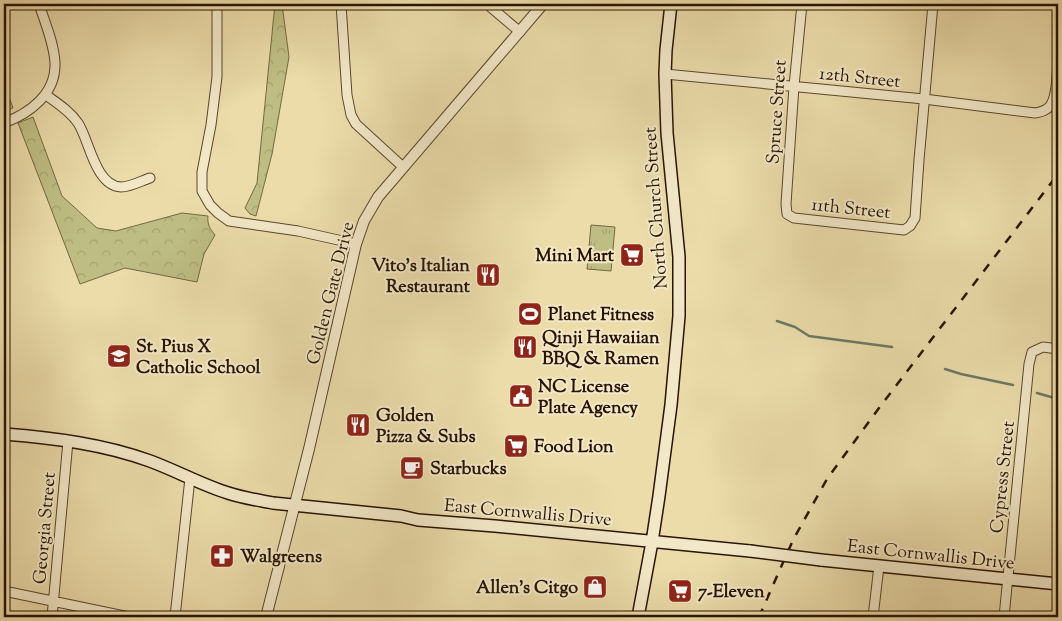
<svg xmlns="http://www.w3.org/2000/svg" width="1062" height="621" font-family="'Sorts Mill Goudy',serif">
<defs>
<pattern id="grass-tufts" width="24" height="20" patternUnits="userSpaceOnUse" patternTransform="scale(1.25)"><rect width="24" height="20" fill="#bebe84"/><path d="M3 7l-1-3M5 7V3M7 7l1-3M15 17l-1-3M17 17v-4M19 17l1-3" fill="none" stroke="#a3a270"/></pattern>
<pattern id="forest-crowns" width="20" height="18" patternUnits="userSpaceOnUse" patternTransform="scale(1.25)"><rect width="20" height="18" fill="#bebe84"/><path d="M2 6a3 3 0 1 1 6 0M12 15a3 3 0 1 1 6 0" fill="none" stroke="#a3a270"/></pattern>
</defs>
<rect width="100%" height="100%" fill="#ebdcaa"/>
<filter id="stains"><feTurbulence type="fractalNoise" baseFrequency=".004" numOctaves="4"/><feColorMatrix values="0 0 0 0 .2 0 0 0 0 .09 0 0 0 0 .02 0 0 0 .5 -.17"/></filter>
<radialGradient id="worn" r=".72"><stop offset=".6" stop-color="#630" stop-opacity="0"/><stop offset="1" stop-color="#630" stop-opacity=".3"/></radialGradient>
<!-- grass -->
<path fill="url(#grass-tufts)" stroke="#746942" d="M 591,225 L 615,227 L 611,271 L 587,269 Z"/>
<!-- forest -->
<path fill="url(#forest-crowns)" stroke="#746942" d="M 275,4 L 282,4 L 289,57 L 272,154 L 256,216 L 250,214 L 245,208 L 257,183 Z
M 4,83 L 13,108 L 4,111 Z
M 33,117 L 62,196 L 97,228 L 116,231 L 182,213 L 208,216 C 207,224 210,229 215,235 L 204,254 L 197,282 L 125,268 L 80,284 L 18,123 Z"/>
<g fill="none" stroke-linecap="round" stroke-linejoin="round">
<!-- stream -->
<path stroke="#6c7966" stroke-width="2.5" d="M 777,321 L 795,327 L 809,336 L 892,347
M 945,369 L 961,374 L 1013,385
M 1037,393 L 1058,399"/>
<defs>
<path id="minor" d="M 217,4 L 217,77 L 211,125 L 202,172 L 202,191 L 210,205 L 218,213 L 229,221 L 298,231 L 356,244
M 341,4 L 347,95 L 351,115 L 356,124 L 403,167
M 487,4 L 520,32
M 802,4 L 794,86 L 786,204 L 787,214 L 794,218 L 904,230 L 910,226 L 915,218 L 919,160 L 933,4
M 665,74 L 924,99 L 1035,113 C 1041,112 1046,111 1050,106 C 1058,96 1057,71 1058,58
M 46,95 C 57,103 70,111 78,123 C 89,139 95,186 121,187 C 130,187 141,181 150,178
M 4,123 C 30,113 56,94 55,63 C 54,43 45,23 39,4
M 4,591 L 129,617
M 52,617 L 68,441
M 175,617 L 190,478
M 873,617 L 879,566
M 1004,617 L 1029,364 L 1032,352 L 1043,347 L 1058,349"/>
<path id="tertiary" d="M 266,617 L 309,449 L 356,244 L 364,221 L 378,197 L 543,4"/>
<path id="secondary" d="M 4,434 C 54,438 103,444 150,461 C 177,471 202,485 228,493 C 243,498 258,500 273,503 L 401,516 L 418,520 L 495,526 L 750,551
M 821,560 L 1058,584
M 638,617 L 652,542 L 659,496 L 671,405 L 679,316 L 679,257 L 667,133 L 665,74 L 666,50 L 671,4"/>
</defs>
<!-- minor casing -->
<use href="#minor" stroke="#5a462b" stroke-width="11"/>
<!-- tertiary casing -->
<use href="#tertiary" stroke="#5a462b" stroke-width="12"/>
<!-- secondary casing -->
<use href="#secondary" stroke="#291401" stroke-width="14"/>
<!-- minor -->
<use href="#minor" stroke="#f2e8c8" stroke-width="9"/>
<!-- tertiary -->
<use href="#tertiary" stroke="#f2e8c8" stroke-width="10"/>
<!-- secondary -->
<use href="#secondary" stroke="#f2e8c8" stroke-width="11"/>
<!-- rail -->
<path stroke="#291401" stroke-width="2.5" stroke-dasharray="9 9" stroke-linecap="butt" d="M 759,617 L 793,540 L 827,479 L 879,408 L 1058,174"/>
<defs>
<path id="secondary-bridge" d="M 750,551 L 821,560"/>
</defs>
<!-- secondary-bridge casing -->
<use href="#secondary-bridge" stroke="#291401" stroke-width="14" stroke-linecap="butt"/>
<!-- secondary-bridge -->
<use href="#secondary-bridge" stroke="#f2e8c8" stroke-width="11"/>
</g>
<!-- icons -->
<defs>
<symbol id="supermarket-square" viewBox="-11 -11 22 22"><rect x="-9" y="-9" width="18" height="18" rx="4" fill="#8f2418" stroke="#f2e8c8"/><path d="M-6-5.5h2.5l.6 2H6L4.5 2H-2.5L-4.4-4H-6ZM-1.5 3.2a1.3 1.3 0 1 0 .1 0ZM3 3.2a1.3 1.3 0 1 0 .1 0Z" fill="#fff"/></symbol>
<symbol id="restaurant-square" viewBox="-11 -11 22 22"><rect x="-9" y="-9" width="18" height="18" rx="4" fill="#8f2418" stroke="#f2e8c8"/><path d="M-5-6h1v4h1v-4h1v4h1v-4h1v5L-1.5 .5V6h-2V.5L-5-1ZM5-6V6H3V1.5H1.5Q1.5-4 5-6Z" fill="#fff"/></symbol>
<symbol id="stadium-square" viewBox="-11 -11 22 22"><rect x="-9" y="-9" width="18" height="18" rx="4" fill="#8f2418" stroke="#f2e8c8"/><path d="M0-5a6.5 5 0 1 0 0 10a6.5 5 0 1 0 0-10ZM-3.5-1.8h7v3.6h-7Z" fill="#fff"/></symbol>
<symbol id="school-square" viewBox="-11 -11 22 22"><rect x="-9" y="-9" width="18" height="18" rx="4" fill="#8f2418" stroke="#f2e8c8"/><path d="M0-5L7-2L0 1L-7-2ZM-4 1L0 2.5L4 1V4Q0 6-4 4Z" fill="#fff"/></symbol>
<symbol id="civic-square" viewBox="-11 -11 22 22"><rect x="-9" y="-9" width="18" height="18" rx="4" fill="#8f2418" stroke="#f2e8c8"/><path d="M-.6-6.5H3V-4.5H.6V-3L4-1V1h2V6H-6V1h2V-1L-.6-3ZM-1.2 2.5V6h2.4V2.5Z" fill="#fff"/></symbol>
<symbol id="cafe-square" viewBox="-11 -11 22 22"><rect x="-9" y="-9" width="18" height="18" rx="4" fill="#8f2418" stroke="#f2e8c8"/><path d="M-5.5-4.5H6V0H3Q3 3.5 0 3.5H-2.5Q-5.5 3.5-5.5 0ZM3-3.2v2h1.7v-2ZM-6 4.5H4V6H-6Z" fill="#fff"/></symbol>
<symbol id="pharmacy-square" viewBox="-11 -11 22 22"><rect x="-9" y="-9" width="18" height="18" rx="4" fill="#8f2418" stroke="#f2e8c8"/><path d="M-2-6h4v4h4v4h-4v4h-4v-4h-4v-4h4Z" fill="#fff"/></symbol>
<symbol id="shop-square" viewBox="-11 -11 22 22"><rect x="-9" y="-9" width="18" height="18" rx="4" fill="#8f2418" stroke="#f2e8c8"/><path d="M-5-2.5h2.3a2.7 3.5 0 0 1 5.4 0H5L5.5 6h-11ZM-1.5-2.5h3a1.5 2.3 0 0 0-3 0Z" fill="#fff"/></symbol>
</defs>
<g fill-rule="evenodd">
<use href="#supermarket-square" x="618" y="241" width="28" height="28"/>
<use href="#restaurant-square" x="474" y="261" width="28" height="28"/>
<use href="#stadium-square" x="516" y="300" width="28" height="28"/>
<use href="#restaurant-square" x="511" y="333" width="28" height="28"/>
<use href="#school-square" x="105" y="342" width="28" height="28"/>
<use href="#civic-square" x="507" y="382" width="28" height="28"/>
<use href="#restaurant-square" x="344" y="411" width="28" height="28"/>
<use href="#supermarket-square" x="502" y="432" width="28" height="28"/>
<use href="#cafe-square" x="398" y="454" width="28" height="28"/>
<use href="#pharmacy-square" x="208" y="542" width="28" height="28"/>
<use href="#shop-square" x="581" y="573" width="28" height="28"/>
<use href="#supermarket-square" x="666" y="577" width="28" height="28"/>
</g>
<g text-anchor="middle" stroke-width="4" stroke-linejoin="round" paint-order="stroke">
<!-- street labels -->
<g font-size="18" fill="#291401" stroke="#f2e8c8">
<text transform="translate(860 77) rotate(6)" y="6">12th Street</text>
<text transform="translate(776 112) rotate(-86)" y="6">Spruce Street</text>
<text transform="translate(655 208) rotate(-94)" y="6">North Church Street</text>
<text transform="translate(851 208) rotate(6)" y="6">11th Street</text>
<text transform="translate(330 293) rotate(-76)" y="6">Golden Gate Drive</text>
<text transform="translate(1002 477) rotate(-84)" y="6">Cypress Street</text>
<text transform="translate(528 512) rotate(5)" y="6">East Cornwallis Drive</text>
<text transform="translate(44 528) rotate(-85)" y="6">Georgia Street</text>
<text transform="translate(931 554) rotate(6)" y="6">East Cornwallis Drive</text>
</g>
<!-- poi labels -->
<g font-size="18" font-weight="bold" fill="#291401" stroke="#f2e8c8" text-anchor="start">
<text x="614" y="261" text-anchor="end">Mini Mart</text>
<text x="470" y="271" text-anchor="end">Vito's Italian<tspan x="470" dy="21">Restaurant</tspan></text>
<text x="548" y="320">Planet Fitness</text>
<text x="542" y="343">Qinji Hawaiian<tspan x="542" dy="21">BBQ &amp; Ramen</tspan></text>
<text x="136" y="352">St. Pius X<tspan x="136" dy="21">Catholic School</tspan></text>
<text x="538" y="392">NC License<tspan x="538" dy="21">Plate Agency</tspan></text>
<text x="376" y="421">Golden<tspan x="376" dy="21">Pizza &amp; Subs</tspan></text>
<text x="534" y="452">Food Lion</text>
<text x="430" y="474">Starbucks</text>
<text x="240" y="562">Walgreens</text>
<text x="578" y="593" text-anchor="end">Allen's Citgo</text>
<text x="698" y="597">7-Eleven</text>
</g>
</g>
<!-- margin -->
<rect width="1062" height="621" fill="none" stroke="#ebdcaa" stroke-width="20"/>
<rect x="5" y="5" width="1052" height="611" fill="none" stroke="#291401" stroke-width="2.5"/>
<rect x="10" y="10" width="1042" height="601" fill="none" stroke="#291401"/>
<rect width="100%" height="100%" filter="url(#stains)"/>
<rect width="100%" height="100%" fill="url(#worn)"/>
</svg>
